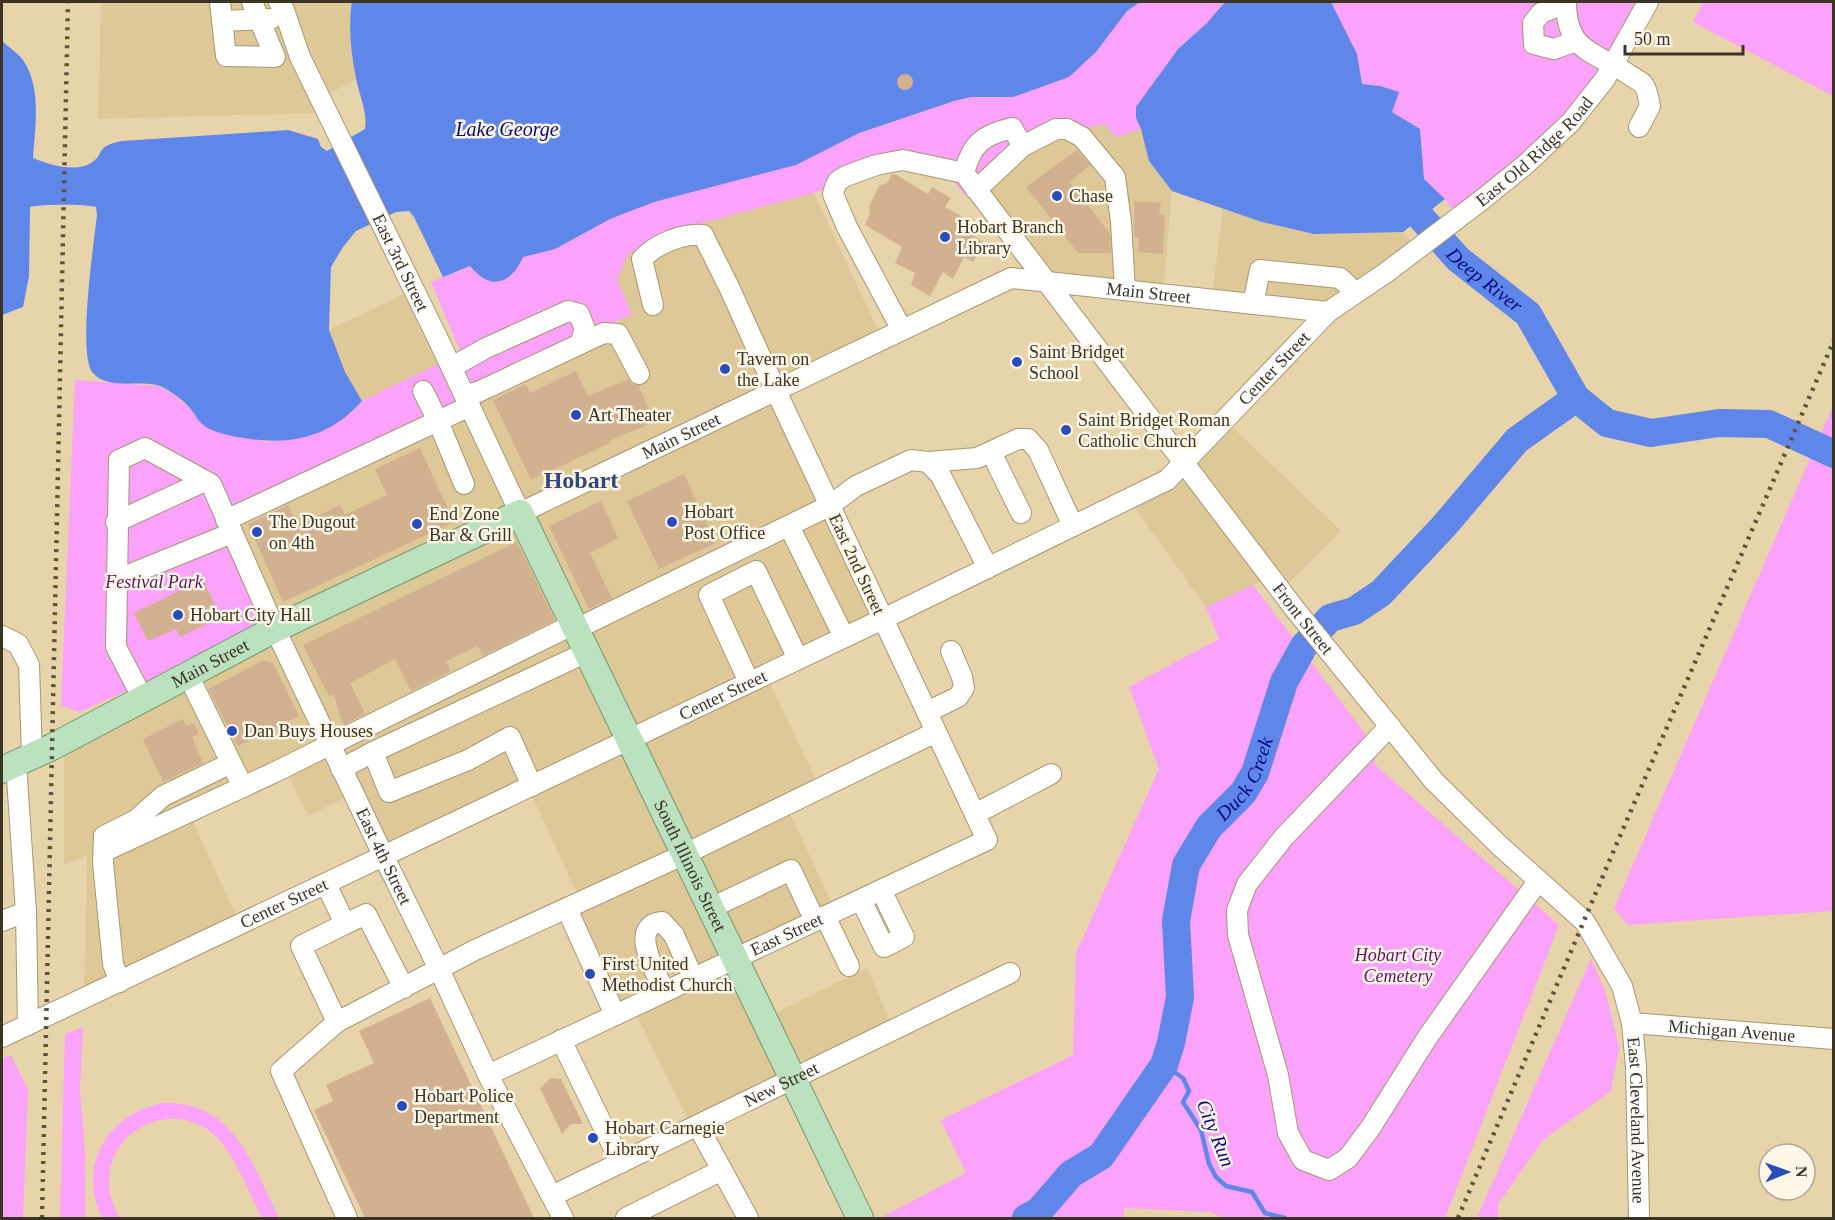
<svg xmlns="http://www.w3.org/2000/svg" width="1835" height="1220" font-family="'Times New Roman',serif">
<rect width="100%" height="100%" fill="#e7d4ab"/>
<!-- built -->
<path fill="#dec898" d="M 101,2 L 275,2 L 325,113 L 98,119 Z
M 286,2 L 352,2 L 350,37 L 356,79 L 323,97 Z
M 1104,124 L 1116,137 L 1141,129 L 1149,161 L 1172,191 L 1163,293 L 1049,280 L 979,191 L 1001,170 L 1068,132 Z
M 814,193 L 882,339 L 521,510 L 471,403 L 632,314 L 617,279 L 628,254 L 672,234 L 702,223 Z
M 1223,207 L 1262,222 L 1362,231 L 1403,232 L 1416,247 L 1327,310 L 1212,297 Z
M 413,290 L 446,361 L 362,401 L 345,372 L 329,330 Z
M 774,394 L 880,619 L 385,855 L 352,794 L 308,816 L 283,764 L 187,808 L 239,923 L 84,997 L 87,855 L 64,865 L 64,743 Z
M 466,406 L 516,512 L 270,628 L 222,519 Z
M 1227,422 L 1341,531 L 1282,589 L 1187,463 Z
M 1184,466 L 1269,578 L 1206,607 L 1130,501 Z
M 767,676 L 819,787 L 785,803 L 835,910 L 736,957 L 633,740 Z
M 628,742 L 683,853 L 580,900 L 529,789 Z
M 684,856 L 732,958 L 616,1013 L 569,909 Z
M 734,961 L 792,1080 L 692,1127 L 633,1008 Z
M 867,968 L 893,1029 L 795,1078 L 766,1018 Z"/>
<!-- green -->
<path fill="#faa2fc" d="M 1114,2 L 1225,2 L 1207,23 L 1178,49 L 1137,106 L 1136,118 L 1141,129 L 1116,137 L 1104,124 L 1066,133 L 1001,170 L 979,191 L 964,195 L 947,172 L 926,162 L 866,173 L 814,193 L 702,223 L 672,234 L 628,254 L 617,279 L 632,314 L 609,325 L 613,334 L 222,519 L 270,628 L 79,712 L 61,705 L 75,380 L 159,386 L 175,395 L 191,410 L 200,422 L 266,442 L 286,439 L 349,415 L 362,401 L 461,353 L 431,282 Z
M 1331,2 L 1642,2 L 1619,45 L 1564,122 L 1455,213 L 1445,199 L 1424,179 L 1420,129 L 1392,112 L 1380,86 L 1362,84 L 1357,54 Z
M 1703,2 L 1833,2 L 1833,96 L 1693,22 Z
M 1833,406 L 1833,911 L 1628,925 L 1614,908 Z
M 1253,585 L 1377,750 L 1374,764 L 1559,925 L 1445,1218 L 1223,1218 L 1211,1212 L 1125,1208 L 1123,1218 L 886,1218 L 884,1216 L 966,1173 L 941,1120 L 1073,1055 L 1076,953 L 1159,769 L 1129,687 L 1219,639 L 1206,607 Z
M 1591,959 L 1606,993 L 1619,1048 L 1611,1091 L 1543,1140 L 1498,1204 L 1498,1218 L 1477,1218 Z
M 83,1027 L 80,1089 L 85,1154 L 85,1218 L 60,1218 L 65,1034 Z
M 11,1055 L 28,1090 L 23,1218 L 2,1218 L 2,1059 Z
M 162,1103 C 235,1100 252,1165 279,1218 L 262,1218 C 248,1191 232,1146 207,1129 C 167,1102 110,1131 109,1179 C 108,1193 113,1206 120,1218 L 102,1218 C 77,1166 107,1115 162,1103 Z"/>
<!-- water -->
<path fill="#5f86e9" d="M 352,2 L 1140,2 L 1127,11 L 1096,52 L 1069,77 L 1013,97 L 971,97 L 954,101 L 859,133 L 796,165 L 654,202 L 610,219 L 555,249 L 523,257 C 510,285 491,291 470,266 L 443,277 L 414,217 L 409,211 L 396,212 L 356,231 L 343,247 L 331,267 L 329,330 L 345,372 L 362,401 C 327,440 287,446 237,437 C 224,434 210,432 200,422 C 197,419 195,414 192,411 C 185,401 171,391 160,386 C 140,379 109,391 93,373 C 77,356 94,242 97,215 L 96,207 C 87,204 40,204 30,207 L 29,276 L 23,307 L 2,315 L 2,41 C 8,47 18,53 23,60 C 42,88 35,127 33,158 C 51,165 80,175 96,159 C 99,157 99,154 101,151 C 106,144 113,143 122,141 L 274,131 L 288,130 L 318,139 L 321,147 L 327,151 L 365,129 C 368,112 359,95 356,78 C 351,53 348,27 352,2 Z
M 1225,2 L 1331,2 L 1357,54 L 1362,84 L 1380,86 L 1399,92 L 1392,112 L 1420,129 L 1424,179 L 1445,199 L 1403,232 L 1314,234 L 1262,222 L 1172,191 L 1149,161 L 1141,129 L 1136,118 L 1136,107 L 1178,49 L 1207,23 Z"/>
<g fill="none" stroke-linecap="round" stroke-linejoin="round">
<!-- stream -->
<path stroke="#5f86e9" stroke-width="4.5" d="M 1164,1065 L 1183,1078 L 1189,1091 L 1183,1102 L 1201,1130 L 1209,1164 L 1216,1177 L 1226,1186 L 1252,1192 L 1265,1213 L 1285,1218"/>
<!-- river -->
<g stroke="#5f86e9" stroke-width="28">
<path id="s1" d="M 1394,187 L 1458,259 L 1528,314 L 1576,398 L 1607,423 L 1651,433 L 1719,423 L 1769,424 L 1834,454"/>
<path id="s2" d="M 1026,1218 L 1039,1211 L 1071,1174 L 1101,1156 L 1164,1065 L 1171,1043 L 1180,997 L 1176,921 L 1186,865 L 1209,827 L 1243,793 L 1255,773 L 1284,682 L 1304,646 L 1330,618 L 1354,611 L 1381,593 L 1444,526 L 1517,440 L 1576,398"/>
</g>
</g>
<!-- building -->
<path fill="#d2b191" d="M897 82a8 8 0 1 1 16 0a8 8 0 1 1-16 0Z
M 1077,150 L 1090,165 L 1070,182 L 1110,234 L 1111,253 L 1078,253 L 1026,187 Z
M 892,174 L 895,174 L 928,194 L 932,187 L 951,198 L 945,207 L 968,220 L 962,229 L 984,242 L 973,262 L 964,257 L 953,279 L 943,272 L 930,296 L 911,285 L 915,273 L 895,263 L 902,247 L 865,225 L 870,214 L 869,207 L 879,186 L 887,183 Z
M 1134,201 L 1161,203 L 1159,215 L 1165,215 L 1163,254 L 1138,252 L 1139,238 L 1134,237 Z
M 576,371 L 588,396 L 628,379 L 632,384 L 639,386 L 654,422 L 609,441 L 610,443 L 531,480 L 493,400 L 526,384 L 530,393 Z
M 420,448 L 454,522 L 283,602 L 248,524 L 288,505 L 298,525 L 340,505 L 345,515 L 387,495 L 375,469 Z
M 684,474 L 716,543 L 659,569 L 627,501 Z
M 601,501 L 618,538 L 590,553 L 612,598 L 589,609 L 549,526 Z
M 517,542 L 555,620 L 483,656 L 478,646 L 446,661 L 451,671 L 411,691 L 395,659 L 350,683 L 365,714 L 344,725 L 338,711 L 334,694 L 329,696 L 303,645 Z
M 203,579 L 221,617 L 180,637 L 176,629 L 148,641 L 134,613 Z
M 264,660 L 273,663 L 299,716 L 238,746 L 208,689 Z
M 183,719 L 186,726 L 194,723 L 199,734 L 192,737 L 203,763 L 163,782 L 143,739 Z
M 430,998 L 534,1218 L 365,1218 L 314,1110 L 333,1101 L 326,1085 L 374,1063 L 359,1031 Z
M 551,1078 L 561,1079 L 583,1124 L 571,1124 L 562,1134 L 540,1088 Z"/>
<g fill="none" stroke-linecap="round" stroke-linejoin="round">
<defs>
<g id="minor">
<path d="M 220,2 L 226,56 L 275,57 L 252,2"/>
<path id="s3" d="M 279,2 L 284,10 L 300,57 L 438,339 L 520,513 L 1011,278 L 1328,312"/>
<path d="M 1566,2 C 1566,52 1594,51 1628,74 C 1632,77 1639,80 1643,84 C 1647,89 1649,100 1650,106 L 1639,127"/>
<path d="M 1566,3 L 1541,13 L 1533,23 L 1534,44 L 1554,49 L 1576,41"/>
<path d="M 222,21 L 271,19"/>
<path d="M 1023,146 L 1056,129 L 1067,129 L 1082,137 L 1115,177 L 1121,222 L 1125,290"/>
<path id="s4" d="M 976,190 L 1023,146 L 1012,128 C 983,135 972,143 964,173 L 1294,608 L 1434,781 L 1500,846 L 1585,922 L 1622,986 L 1632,1023 L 1636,1067 L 1639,1218"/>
<path d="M 1253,304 L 1260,270 L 1340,278 L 1356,293"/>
<path d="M 902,330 L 847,227 L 833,194 L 835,187 L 838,181 L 846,176 L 876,165 L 903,160 L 964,173"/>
<path d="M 580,344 L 604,333 L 618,334 L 639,374"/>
<path d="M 452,367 L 486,348 L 568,311 L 579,314 L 585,329 L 580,344 L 478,392 L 465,395"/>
<path d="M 423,391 L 438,421 L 464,484"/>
<path d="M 991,452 L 1021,513"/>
<path d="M 928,462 L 977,458 L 1018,439 L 1028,439 L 1038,450 L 1073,526"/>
<path d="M 226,520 L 470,406"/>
<path d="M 116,522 L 205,481"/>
<path d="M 789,526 L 844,637"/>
<path d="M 116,580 L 232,533"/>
<path d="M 576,629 L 829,506 L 856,486 L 911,460 L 928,462 L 941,476 L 988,568"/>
<path d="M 2,636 L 18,644 L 29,665 L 32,756"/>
<path d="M 188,675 L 243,787"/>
<path d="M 749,682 L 709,595 L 756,571 L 798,659"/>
<path id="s5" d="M 143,699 L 116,647 L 119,460 L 145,448 L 211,484 L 275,629 L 384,857 L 439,969 L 488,1075 L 563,1218"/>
<path d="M 927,712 L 958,697 L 964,688 L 962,677 L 951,651"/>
<path d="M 1390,726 L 1284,837 L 1247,884 L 1237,910 L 1238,935 L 1278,1075 L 1288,1133 L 1303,1160 L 1329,1170 L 1348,1158 L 1371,1127 L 1427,1038 L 1538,881"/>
<path d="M 16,763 L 26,912 L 28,1025"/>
<path d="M 341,769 L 373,752"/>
<path d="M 532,786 L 510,737 L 468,760 L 389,792 L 373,752 L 587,652"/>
<path d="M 975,814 L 1051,774"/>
<path d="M 105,851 L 273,773 L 574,624"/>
<path d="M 326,884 L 345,924 L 301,946 L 337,1022"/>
<path d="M 861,900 L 884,947 L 904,937 L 881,890"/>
<path d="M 711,908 L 791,870 L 815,921"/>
<path d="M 567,909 L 615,1015"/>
<path d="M 825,916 L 849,966"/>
<path d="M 2,921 L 26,912"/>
<path d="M 345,924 L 366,914 L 404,988"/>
<path d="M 120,982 L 113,964 L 103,863 L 104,836 L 136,820 L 163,796 L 223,767"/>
<path d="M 664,991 C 657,974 627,925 662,922 L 674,935 L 693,978"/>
<path id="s6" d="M 1632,1023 L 1834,1039"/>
<path id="s7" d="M 2,1037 L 883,619 L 1167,480 L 1328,312 L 1387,272 L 1483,199 L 1525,165 L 1571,122 L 1605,79 L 1648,2"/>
<path d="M 561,1040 L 621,1163"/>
<path id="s8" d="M 488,1075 L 987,840 L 776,391 L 729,287 L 703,235 C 682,233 656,244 642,259 L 653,305"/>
<path d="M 698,1126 L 748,1218"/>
<path id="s9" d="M 552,1196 L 1010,973"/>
<path d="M 347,1218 L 281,1071 L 337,1022 L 475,950 L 685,854 L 936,732"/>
<path d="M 626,1218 L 722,1170"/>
</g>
<g id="major">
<path id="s10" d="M 2,770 L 52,747 L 275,629 L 520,513 L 860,1218"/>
</g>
</defs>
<!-- minor casing -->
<use href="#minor" stroke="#a7966f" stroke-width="22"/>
<!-- major casing -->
<use href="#major" stroke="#72976d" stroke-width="28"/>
<!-- minor -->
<use href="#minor" stroke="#fff" stroke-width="20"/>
<!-- major -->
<use href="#major" stroke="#bce1bf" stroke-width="26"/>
<!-- rail -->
<path stroke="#5d543f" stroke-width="4.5" stroke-dasharray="3 6" stroke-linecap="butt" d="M 42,1218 L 68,2
M 1458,1218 L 1614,850 L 1834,340"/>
</g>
<!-- markers -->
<g fill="#294cbb" stroke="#fef6e6" stroke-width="2">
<circle cx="1057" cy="196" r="6"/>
<circle cx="945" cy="237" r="6"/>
<circle cx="1017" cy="362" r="6"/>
<circle cx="725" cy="369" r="6"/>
<circle cx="576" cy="415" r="6"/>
<circle cx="1066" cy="430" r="6"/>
<circle cx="672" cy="522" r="6"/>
<circle cx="417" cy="524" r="6"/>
<circle cx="257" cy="532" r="6"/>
<circle cx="178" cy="615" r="6"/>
<circle cx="232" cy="731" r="6"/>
<circle cx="590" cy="974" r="6"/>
<circle cx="402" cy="1106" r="6"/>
<circle cx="593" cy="1138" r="6"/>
</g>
<g text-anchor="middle" stroke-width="5" stroke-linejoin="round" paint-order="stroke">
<!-- street labels -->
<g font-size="18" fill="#3b3424" stroke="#fef6e6">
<text dy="6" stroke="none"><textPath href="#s7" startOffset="1786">East Old Ridge Road</textPath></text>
<text dy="6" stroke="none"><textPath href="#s3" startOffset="288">East 3rd Street</textPath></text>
<text dy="6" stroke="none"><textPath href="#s3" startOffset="1248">Main Street</textPath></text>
<text dy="6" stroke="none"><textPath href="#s7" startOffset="1446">Center Street</textPath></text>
<text dy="6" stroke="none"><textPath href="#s3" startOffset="744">Main Street</textPath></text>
<text transform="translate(857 564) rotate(65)" y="6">East 2nd Street</text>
<text dy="6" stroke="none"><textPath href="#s4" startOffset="716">Front Street</textPath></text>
<text dy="6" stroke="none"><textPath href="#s10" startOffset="234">Main Street</textPath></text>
<text dy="6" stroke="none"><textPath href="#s7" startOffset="798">Center Street</textPath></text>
<text dy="6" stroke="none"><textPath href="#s5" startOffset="760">East 4th Street</textPath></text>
<text dy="6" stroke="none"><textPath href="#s10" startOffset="970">South Illinois Street</textPath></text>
<text dy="6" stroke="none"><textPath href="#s7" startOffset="312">Center Street</textPath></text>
<text dy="6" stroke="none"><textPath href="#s8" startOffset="330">East Street</textPath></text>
<text dy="6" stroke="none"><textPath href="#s6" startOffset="100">Michigan Avenue</textPath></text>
<text dy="6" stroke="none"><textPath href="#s9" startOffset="255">New Street</textPath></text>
<text dy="6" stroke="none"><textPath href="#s4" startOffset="1341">East Cleveland Avenue</textPath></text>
</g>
<!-- poi labels -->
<g font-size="18" fill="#3b3424" stroke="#fef6e6" text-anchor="start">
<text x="1069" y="202">Chase</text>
<text x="957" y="233">Hobart Branch<tspan x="957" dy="21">Library</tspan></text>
<text x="1029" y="358">Saint Bridget<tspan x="1029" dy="21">School</tspan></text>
<text x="737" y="365">Tavern on<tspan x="737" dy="21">the Lake</tspan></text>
<text x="588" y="421">Art Theater</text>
<text x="1078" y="426">Saint Bridget Roman<tspan x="1078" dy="21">Catholic Church</tspan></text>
<text x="684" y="518">Hobart<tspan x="684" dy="21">Post Office</tspan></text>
<text x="429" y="520">End Zone<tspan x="429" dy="21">Bar &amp; Grill</tspan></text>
<text x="269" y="528">The Dugout<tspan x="269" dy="21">on 4th</tspan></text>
<text x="190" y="621">Hobart City Hall</text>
<text x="244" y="737">Dan Buys Houses</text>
<text x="602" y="970">First United<tspan x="602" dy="21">Methodist Church</tspan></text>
<text x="414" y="1102">Hobart Police<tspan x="414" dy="21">Department</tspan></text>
<text x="605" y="1134">Hobart Carnegie<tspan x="605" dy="21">Library</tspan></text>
</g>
<!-- park labels -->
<g font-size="18" font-style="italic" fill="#611265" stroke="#fef6e6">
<text x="154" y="588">Festival Park</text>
<text x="1398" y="961">Hobart City<tspan x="1398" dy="21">Cemetery</tspan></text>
</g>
<!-- water labels -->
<g font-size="20" font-style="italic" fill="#070983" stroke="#fef6e6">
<text x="507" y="136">Lake George</text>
<text dy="7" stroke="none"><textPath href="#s1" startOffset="130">Deep River</textPath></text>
<text dy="7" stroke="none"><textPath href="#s2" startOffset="518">Duck Creek</textPath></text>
<text transform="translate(1216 1133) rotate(68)" y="7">City Run</text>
</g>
<!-- district labels -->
<g font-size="24" font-weight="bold" fill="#304780" stroke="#fef6e6">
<text x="581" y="488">Hobart</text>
</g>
</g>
<!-- border -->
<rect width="1835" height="1220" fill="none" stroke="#3b3424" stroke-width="6"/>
<!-- north arrow -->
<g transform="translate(1787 1172) rotate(89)"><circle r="28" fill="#fef6e6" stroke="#b0a898" stroke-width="1.5"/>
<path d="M0-4.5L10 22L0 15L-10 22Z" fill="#294cbb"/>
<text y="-9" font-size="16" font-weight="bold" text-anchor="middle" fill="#3b3424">N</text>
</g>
<!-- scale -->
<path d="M1625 45v9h118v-9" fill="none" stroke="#3b3424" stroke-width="3"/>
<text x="1634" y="45" font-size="18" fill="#3b3424" stroke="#fef6e6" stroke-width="4.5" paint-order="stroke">50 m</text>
</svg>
